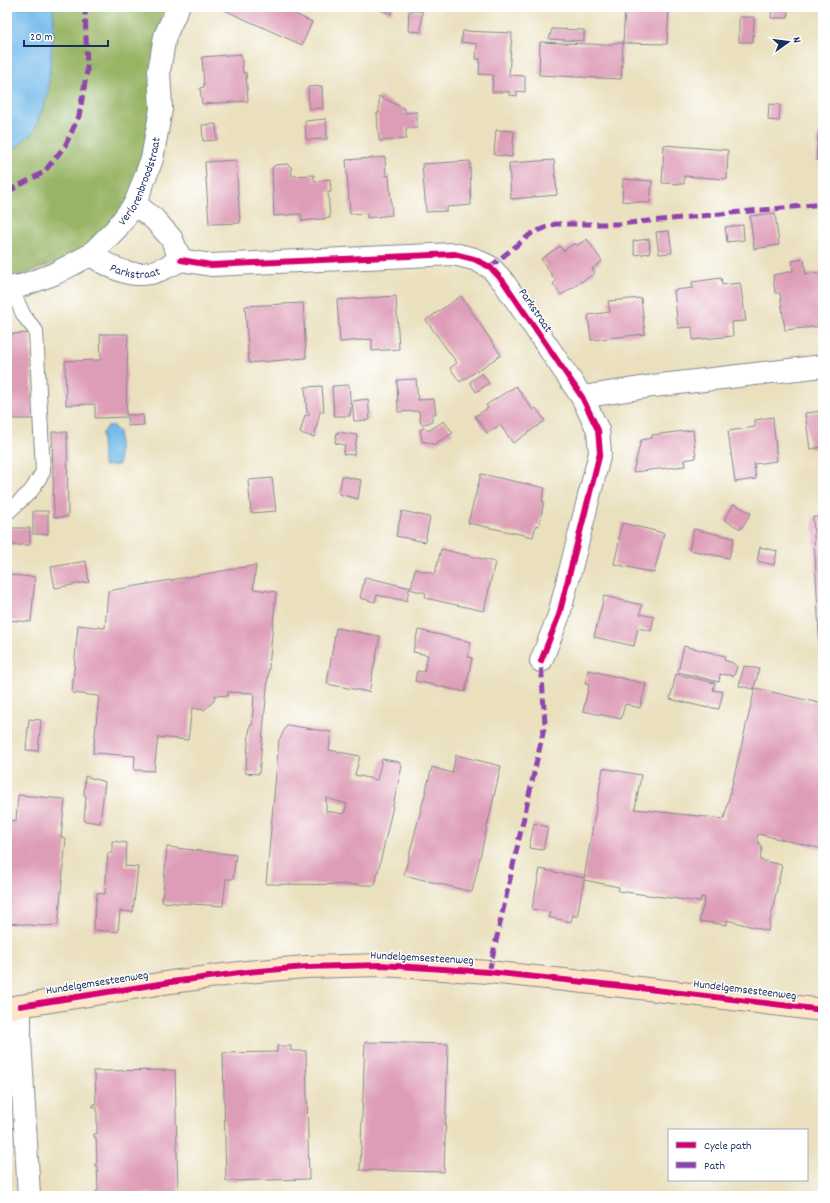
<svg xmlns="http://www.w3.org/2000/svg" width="830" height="1203" font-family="Dekko,sans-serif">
<rect width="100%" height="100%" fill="#fff"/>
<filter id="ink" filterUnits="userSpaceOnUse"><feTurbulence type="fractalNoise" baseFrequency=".025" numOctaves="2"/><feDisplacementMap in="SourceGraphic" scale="8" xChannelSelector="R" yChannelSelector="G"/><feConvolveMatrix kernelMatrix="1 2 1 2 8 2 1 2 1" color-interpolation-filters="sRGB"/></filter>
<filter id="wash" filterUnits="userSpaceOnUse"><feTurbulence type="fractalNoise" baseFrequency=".012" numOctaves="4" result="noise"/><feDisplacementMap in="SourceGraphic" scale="16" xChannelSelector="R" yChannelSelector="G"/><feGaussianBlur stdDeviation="0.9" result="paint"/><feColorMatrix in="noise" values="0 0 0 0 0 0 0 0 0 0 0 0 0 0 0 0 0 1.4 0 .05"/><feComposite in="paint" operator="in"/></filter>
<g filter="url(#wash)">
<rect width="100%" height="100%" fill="#eae0be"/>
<!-- forest -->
<path fill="#98b566" stroke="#5a7262" d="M 53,7 L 171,7 L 154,110 L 130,200 L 85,251 L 7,281 L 7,155 L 34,131 L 48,94 L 54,20 Z"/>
<!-- water -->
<path fill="#73baea" stroke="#4774a4" d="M 7,7 L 53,7 L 54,20 L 48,94 L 34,131 L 7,155 Z
M 108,426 L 113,426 L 119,432 L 119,465 L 103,466 L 102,433 Z"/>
<g id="blocks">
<!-- building -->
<path fill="#de9db7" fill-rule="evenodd" d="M 223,7 L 288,7 L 286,10 L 312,22 L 302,45 L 222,9 Z
M 376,7 L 394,7 L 391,14 Z
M 625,7 L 669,7 L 667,44 L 623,43 Z
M 772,7 L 788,7 L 788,18 L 771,18 Z
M 409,11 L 422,11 L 421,32 L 408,31 Z
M 739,17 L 754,17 L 753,42 L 739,42 Z
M 552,29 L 584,30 L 584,41 L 549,39 Z
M 463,31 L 512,33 L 509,75 L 525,76 L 525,92 L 517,91 L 517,96 L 509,95 L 509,91 L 508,91 L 508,92 L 492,92 L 493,75 L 479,74 L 480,59 L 476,59 L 477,44 L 461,42 Z
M 540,42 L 611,45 L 611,43 L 623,43 L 621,79 L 539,75 Z
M 241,54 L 243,73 L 246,73 L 248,101 L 202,104 L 200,88 L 204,87 L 202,57 Z
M 322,86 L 323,108 L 309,109 L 308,87 Z
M 379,96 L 405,109 L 405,113 L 417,112 L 417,128 L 406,128 L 406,139 L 379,141 L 377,113 L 379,113 Z
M 769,104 L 780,105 L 779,121 L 768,120 Z
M 326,119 L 327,139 L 306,140 L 305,121 Z
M 216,124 L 217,140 L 203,141 L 202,125 Z
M 496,130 L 514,131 L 512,157 L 494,155 Z
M 818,134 L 823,134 L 823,160 L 816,160 Z
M 664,145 L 728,150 L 727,179 L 684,176 L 684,184 L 662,183 Z
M 385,157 L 386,176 L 389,175 L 392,215 L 367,218 L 367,213 L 350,214 L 346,160 Z
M 236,160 L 240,223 L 209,224 L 205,162 Z
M 554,160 L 557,195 L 511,199 L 509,163 Z
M 470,161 L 471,205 L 447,207 L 447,211 L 426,212 L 422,164 Z
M 287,164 L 291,167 L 292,176 L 314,175 L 314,181 L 330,179 L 331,192 L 328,192 L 330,218 L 302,221 L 301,214 L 274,216 L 272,168 L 275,165 Z
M 623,179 L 652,181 L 650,203 L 622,201 Z
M 775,213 L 779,245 L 754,249 L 750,216 Z
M 743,225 L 744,240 L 727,242 L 725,227 Z
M 669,231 L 672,253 L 659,254 L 656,232 Z
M 587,239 L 602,261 L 592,269 L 595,273 L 561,295 L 553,284 L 556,281 L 541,259 L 560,246 L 563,251 L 575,243 L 576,246 Z
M 649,239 L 650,253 L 635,255 L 633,241 Z
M 804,259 L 806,274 L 823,272 L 823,326 L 785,330 L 780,293 L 775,293 L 773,275 L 793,271 L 792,261 Z
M 721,278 L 722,285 L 740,283 L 746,321 L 732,322 L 733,336 L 693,340 L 692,327 L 678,328 L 674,290 L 693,288 L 692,282 Z
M 396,296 L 399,349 L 372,351 L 372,339 L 340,342 L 337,300 Z
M 461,296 L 501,355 L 460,382 L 450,368 L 457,363 L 426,320 Z
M 641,298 L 645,334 L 591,340 L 588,315 L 610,312 L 608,301 Z
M 303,303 L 306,358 L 249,363 L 245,306 Z
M 30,333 L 33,419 L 7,419 L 7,334 Z
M 100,334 L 128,334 L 126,415 L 143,415 L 144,425 L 128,426 L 127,417 L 95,418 L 95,404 L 66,405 L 65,361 L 101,360 Z
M 482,373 L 489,383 L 476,392 L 470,382 Z
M 416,379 L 418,400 L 434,399 L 436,414 L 432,414 L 432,422 L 429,422 L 429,423 L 421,424 L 419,411 L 398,412 L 397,380 Z
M 349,385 L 351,412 L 350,412 L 350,416 L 334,416 L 332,386 Z
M 322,386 L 324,412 L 320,412 L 314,437 L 300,433 L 305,415 L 309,416 L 309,412 L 307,413 L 305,387 Z
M 516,386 L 533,410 L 536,408 L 545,421 L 513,443 L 500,425 L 487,433 L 475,416 L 488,408 L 486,405 Z
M 368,399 L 370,420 L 354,421 L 352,401 Z
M 823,411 L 823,447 L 810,449 L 805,413 Z
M 773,417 L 777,461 L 754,464 L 756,479 L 735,482 L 728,431 L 755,427 L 755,420 Z
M 444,421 L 453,433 L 436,443 L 437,445 L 422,441 L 420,430 L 425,427 L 428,431 Z
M 693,430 L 696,458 L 684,460 L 685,466 L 633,472 L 641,440 L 652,438 L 652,435 Z
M 52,432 L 67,432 L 68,517 L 54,517 Z
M 337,432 L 357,435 L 354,455 L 343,454 L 345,445 L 335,443 Z
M 481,474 L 545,488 L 542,501 L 544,501 L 539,526 L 536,525 L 533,537 L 468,523 Z
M 342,476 L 361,480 L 358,499 L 339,494 Z
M 272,478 L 276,511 L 251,513 L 248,480 Z
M 734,504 L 751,513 L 741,529 L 724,520 Z
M 33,511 L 48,511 L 48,534 L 33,534 Z
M 402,511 L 430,517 L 425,542 L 396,536 Z
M 813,517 L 823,517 L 823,653 L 820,654 Z
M 622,523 L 664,533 L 654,573 L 614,564 L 620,538 L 618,538 Z
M 7,528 L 30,528 L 30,545 L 7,545 Z
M 694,529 L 734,538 L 729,558 L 689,550 Z
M 760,547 L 777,551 L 774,565 L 757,561 Z
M 441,549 L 495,562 L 484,611 L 425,598 L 426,593 L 409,589 L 407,601 L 377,595 L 375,602 L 360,598 L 365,577 L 411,588 L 415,569 L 435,574 Z
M 86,561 L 89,582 L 55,588 L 51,567 Z
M 256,565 L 253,589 L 276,592 L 259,774 L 245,773 L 250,725 L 252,726 L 254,693 L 228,692 L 228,696 L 215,695 L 214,701 L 204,710 L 192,708 L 188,740 L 158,737 L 154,771 L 134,770 L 135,756 L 93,753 L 99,696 L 72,693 L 78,625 L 105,628 L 108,591 Z
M 7,575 L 35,577 L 31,622 L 7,620 Z
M 604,596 L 642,605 L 640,614 L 654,617 L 651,631 L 638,628 L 634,646 L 594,637 Z
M 336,628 L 380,636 L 369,692 L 327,684 Z
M 418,630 L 471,642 L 468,657 L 472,658 L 465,692 L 415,681 L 417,671 L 424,672 L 428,655 L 413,652 Z
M 684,646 L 725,656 L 724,660 L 733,663 L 737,667 L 734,676 L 720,674 L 719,682 L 678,672 Z
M 744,666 L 759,669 L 754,689 L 739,686 Z
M 588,670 L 646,684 L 640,708 L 625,704 L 621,719 L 583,711 L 589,685 L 585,684 Z
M 676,674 L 715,683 L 713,690 L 723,692 L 719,709 L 708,707 L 708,708 L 670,699 Z
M 755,688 L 823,704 L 823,849 L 758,834 L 757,840 L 762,848 L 760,860 L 782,865 L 768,931 L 727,920 L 727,925 L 699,921 L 705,898 L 701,897 L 700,902 L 618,891 L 619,887 L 584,880 L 577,917 L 573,915 L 571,922 L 548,917 L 550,912 L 532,909 L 540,869 L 584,878 L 603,768 L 641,775 L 635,809 L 724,819 Z
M 29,719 L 41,720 L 38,751 L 26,750 Z
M 287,725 L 331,732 L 329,750 L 360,756 L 355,775 L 377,780 L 382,759 L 399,762 L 402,766 L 375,885 L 266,884 L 279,740 ZM 326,798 L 347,804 L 344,814 L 326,811 Z
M 456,755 L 501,766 L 472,892 L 404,875 L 432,767 L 452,773 Z
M 85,776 L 105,782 L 100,823 L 84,821 L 86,796 L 84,795 Z
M 18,795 L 65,799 L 61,837 L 66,838 L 58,925 L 42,926 L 7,923 L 9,902 L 7,906 L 7,820 L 16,821 Z
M 534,823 L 548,827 L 543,850 L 529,848 Z
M 112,841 L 127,843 L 125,866 L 138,867 L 133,912 L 120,911 L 118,932 L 93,930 L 97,893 L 105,894 L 108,853 L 112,853 Z
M 167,847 L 236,855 L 233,879 L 226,879 L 223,906 L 162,902 Z
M 365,1042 L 448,1044 L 444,1172 L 360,1170 Z
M 277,1046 L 291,1046 L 291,1051 L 306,1051 L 309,1179 L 226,1181 L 223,1053 L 277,1052 Z
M 175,1070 L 178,1193 L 96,1195 L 96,1191 L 98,1191 L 97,1166 L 95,1166 L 95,1164 L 97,1163 L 96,1137 L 94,1137 L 94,1134 L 97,1134 L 97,1107 L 93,1107 L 93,1105 L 96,1104 L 95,1075 L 93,1075 L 93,1071 Z"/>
</g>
</g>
<g filter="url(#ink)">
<use href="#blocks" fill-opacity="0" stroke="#82888e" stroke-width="1"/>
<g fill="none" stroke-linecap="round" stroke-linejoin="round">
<defs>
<path id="lane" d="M 7,513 L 31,491 L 43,472 L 36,331 L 24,316 L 11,288"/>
<g id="street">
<path id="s1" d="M 90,255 C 105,263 121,274 139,274 C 153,275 169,266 181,260 L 171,238 L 154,219 L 135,204"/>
<path d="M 181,260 L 211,265 L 454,254 L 474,259 L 490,267 L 503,281 L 582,397 L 598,430 L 600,453 L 559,615 L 541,661"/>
<path id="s2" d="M 7,288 L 21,286 L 54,274 L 90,255 L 116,229 L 135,204 L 152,159 L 161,109 L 159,71 L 165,36 L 178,7"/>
<path d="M 582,397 L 653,386 L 823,366"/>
<path d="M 20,1006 L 20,1038 L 29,1196"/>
</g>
<path id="secondary" d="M 7,1008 L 171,982 L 247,972 L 306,967 L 381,965 L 489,972 L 631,987 L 823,1010"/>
</defs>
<!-- lane casing -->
<use href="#lane" stroke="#82888e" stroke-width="16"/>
<!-- street casing -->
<use href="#street" stroke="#82888e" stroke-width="24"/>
<!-- secondary casing -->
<use href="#secondary" stroke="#82888e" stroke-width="24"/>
<!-- lane -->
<use href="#lane" stroke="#fff" stroke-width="14"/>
<!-- street -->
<use href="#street" stroke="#fff" stroke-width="22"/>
<!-- secondary -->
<use href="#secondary" stroke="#fde5c5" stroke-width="22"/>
<!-- quiet -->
<path stroke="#8e44ad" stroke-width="5" stroke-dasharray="10 5" stroke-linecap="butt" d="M 7,192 L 44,172 L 65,146 L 79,116 L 87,71 L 85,7
M 490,267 L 532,233 L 555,224 L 619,224 L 823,204
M 489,972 L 545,724 L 541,661"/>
<defs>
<path id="cycleway" d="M 181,260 L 211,265 L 454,254 L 474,259 L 490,267 L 503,281 L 582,397 L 598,430 L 600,453 L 559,615 L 541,661
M 20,1006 L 171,982 L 247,972 L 306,967 L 381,965 L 489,972 L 631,987 L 823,1010"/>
</defs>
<!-- cycleway casing -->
<use href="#cycleway" stroke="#fff" stroke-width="8"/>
<!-- cycleway -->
<use href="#cycleway" stroke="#d6006c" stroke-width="6"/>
</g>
</g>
<g text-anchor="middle" stroke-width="3" stroke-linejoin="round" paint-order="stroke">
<!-- street labels -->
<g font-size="12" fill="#1b2f5e" stroke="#fff">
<text dy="4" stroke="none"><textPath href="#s2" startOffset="181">Verlorenbroodstraat</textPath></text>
<text dy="4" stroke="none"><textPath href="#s1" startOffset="49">Parkstraat</textPath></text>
<text transform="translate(536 310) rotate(56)" y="4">Parkstraat</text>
<text transform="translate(422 957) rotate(3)" y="4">Hundelgemsesteenweg</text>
<text transform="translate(97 982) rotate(-9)" y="4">Hundelgemsesteenweg</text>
<text transform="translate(745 989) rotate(7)" y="4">Hundelgemsesteenweg</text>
</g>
</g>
<!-- margin -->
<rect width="830" height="1203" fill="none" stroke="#fff" stroke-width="24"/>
<!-- legend -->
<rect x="668" y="1129" width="140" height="52" fill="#ffffff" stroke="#a4acbf"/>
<rect x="676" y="1142" width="20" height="6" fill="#d6006c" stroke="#a4acbf"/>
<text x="704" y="1149" font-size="12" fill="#1b2f5e">Cycle path</text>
<rect x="676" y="1162" width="20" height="6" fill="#8e44ad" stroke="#a4acbf"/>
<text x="704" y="1169" font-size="12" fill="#1b2f5e">Path</text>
<!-- north arrow -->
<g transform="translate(788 42) rotate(76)" stroke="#ffffff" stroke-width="3" paint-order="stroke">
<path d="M0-3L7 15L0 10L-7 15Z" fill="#1b2f5e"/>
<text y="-6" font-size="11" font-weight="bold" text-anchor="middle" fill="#1b2f5e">N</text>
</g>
<!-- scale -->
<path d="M24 40v6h84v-6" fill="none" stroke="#1b2f5e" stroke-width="2"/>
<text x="30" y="40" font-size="12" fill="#1b2f5e" stroke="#ffffff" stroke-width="3" paint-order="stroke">20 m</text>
</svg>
